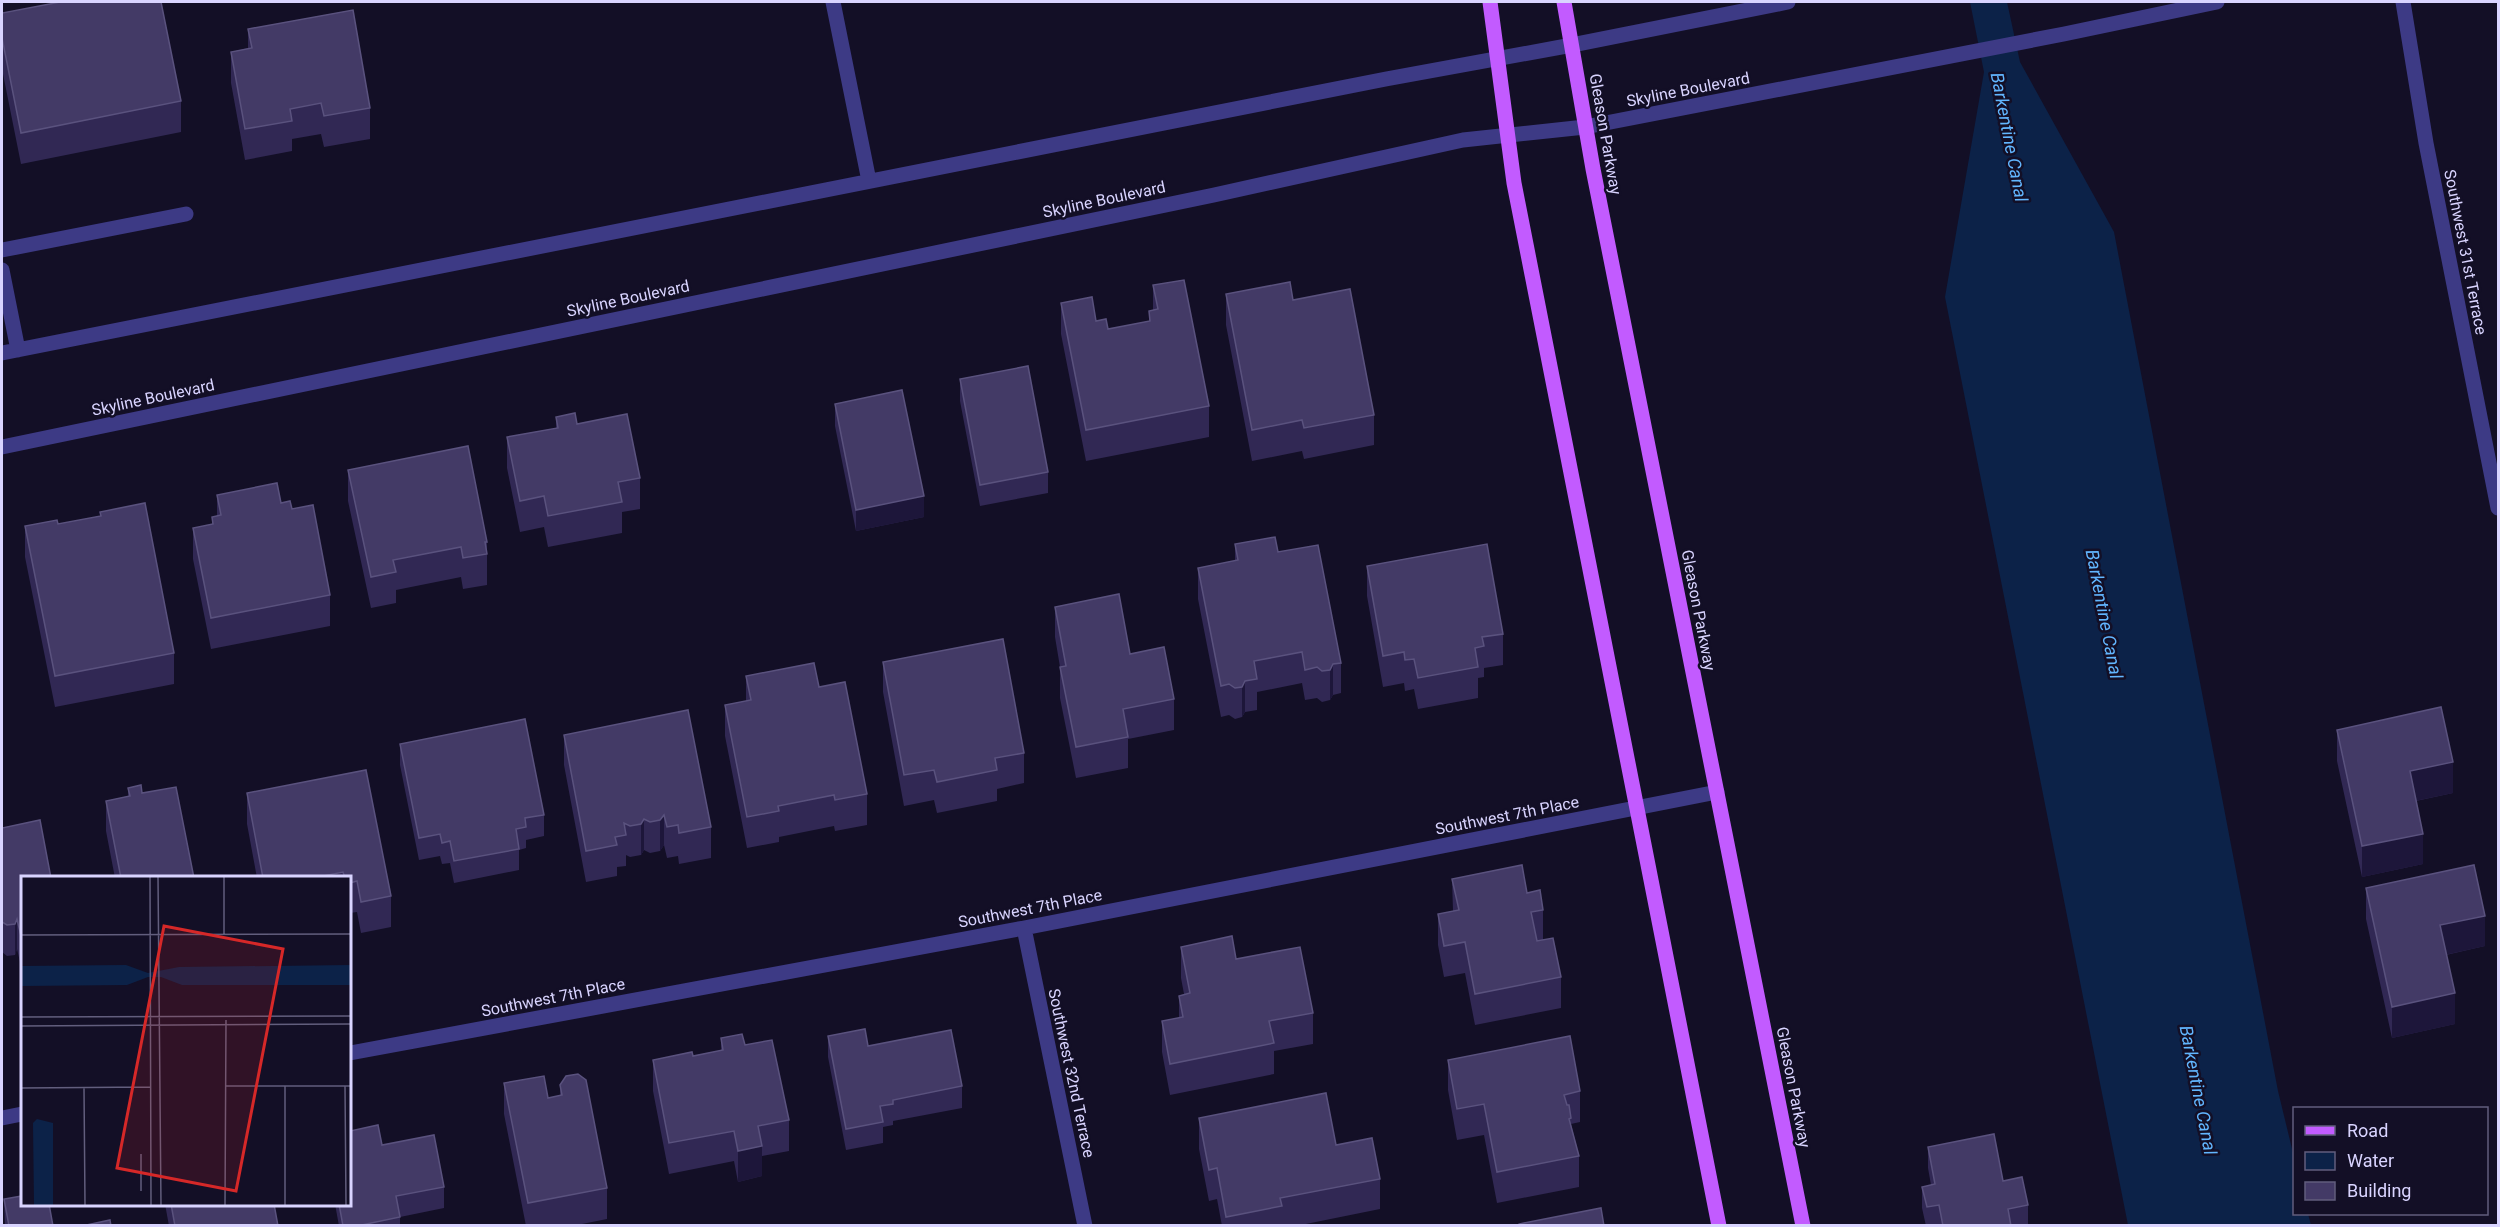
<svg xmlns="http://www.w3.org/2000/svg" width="2500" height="1227" font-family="Roboto,sans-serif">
<rect width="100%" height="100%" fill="#130f26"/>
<!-- water -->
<path fill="#0c2248" d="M 1970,2 L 2007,2 L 2020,62 L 2114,232 L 2278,1091 L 2294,1157 L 2294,1214 L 2308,1214 L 2311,1225 L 2128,1225 L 1945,297 L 1984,72 Z"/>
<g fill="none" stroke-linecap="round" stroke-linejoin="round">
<!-- minor -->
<path stroke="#3d3a85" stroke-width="15" d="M 833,2 L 869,181
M 2403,2 L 2426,143 L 2498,508
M 2,250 L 186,214
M 2,270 L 18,350
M 2,353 L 1386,79 L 1572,45 L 1788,2
M 2,447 L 1214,195 L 1463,140 L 1585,127 L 2064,34 L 2217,2
M 1024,928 L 1085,1226
M 350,1053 L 1024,928 L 1717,792
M 2,1118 L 22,1114"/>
<!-- major -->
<path stroke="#c25bff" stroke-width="15" d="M 1490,2 L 1514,183 L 1719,1226
M 1564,2 L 1593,169 L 1803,1226"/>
</g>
<!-- wall -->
<path fill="#312854" d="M 2,13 L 181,101 L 181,132 L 21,164 L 2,69 Z
M 248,29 L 370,108 L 370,139 L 324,147 L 321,134 L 292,139 L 292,151 L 245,160 L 231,83 L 231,52 L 248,48 Z
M 1153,285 L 1209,406 L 1209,437 L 1086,461 L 1061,334 L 1061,303 L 1096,321 L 1108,329 L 1149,321 L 1149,311 L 1153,310 Z
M 1226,294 L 1293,300 L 1374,415 L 1374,445 L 1304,459 L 1302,451 L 1252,461 L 1226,325 Z
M 960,379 L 1048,472 L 1048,493 L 980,506 L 960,401 Z
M 835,404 L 924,517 L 856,531 L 835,426 Z
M 556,417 L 577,424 L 640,478 L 640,509 L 622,512 L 622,533 L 548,547 L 544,527 L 520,532 L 507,468 L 507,437 L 556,428 Z
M 348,470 L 487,542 L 487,585 L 463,589 L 461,577 L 396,590 L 396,603 L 371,608 L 348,501 Z
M 217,495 L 281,503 L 292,509 L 330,595 L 330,626 L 211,649 L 193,559 L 193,528 L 212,525 L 212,517 L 217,516 Z
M 100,512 L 174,653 L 174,684 L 55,707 L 25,557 L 25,526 L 58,524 L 100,516 Z
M 1235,544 L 1278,552 L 1341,663 L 1341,693 L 1333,695 L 1330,700 L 1322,702 L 1317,698 L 1305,700 L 1302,683 L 1257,692 L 1257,710 L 1245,712 L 1242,717 L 1235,719 L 1229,715 L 1221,717 L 1198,599 L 1198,568 L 1235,561 Z
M 1367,566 L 1503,634 L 1503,665 L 1484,668 L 1484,677 L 1478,678 L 1478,698 L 1418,709 L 1414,689 L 1405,691 L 1404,683 L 1383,687 L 1367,596 Z
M 1055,607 L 1130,654 L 1174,699 L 1174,730 L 1128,739 L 1128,768 L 1076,778 L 1060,698 L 1060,667 L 1055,637 Z
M 883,662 L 1024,753 L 1024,783 L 997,789 L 997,801 L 937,813 L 934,800 L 904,806 L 883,692 Z
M 746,676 L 819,687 L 867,794 L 867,825 L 835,831 L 834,826 L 779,837 L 779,842 L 747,848 L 725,736 L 725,705 L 746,701 Z
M 2337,730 L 2453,793 L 2416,801 L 2423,864 L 2362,877 L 2337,761 Z
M 564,735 L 711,827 L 711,858 L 679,864 L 678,856 L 667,858 L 664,845 L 660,851 L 650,853 L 644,850 L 641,855 L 630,857 L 626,855 L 626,866 L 617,867 L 617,876 L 586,882 L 564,765 Z
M 400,744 L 544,815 L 544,836 L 526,840 L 526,848 L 519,850 L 519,870 L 454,883 L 450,863 L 442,864 L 440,856 L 419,860 L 400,765 Z
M 128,788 L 142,793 L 194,878 L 115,878 L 106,831 L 106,801 L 128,796 Z
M 247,793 L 391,896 L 391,927 L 361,933 L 357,912 L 350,913 L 350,878 L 257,878 L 247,824 Z
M 2,828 L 22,878 L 22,966 L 21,966 L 17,949 L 15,955 L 7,956 L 2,952 Z
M 1452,879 L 1527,893 L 1543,910 L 1543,940 L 1561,977 L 1561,1008 L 1475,1025 L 1465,973 L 1444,977 L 1438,945 L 1438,914 L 1453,911 Z
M 2366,888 L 2485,946 L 2446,955 L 2455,1024 L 2392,1038 L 2366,919 Z
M 1181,947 L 1236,959 L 1313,1013 L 1313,1044 L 1274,1051 L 1274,1074 L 1170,1095 L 1162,1052 L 1162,1021 L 1179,1018 L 1179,996 L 1184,994 L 1181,978 Z
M 828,1036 L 868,1046 L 962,1086 L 962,1108 L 893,1121 L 893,1125 L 883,1127 L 883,1143 L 846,1150 L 828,1057 Z
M 721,1038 L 745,1045 L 789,1120 L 789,1151 L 762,1156 L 762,1176 L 738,1182 L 734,1161 L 669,1174 L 653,1091 L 653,1060 L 693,1056 L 721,1051 Z
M 1448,1060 L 1580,1091 L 1580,1122 L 1571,1124 L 1579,1156 L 1579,1187 L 1497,1203 L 1484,1135 L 1457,1140 L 1448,1090 Z
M 504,1083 L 548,1098 L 560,1095 L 560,1085 L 607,1188 L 607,1219 L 572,1226 L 526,1226 L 504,1114 Z
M 1199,1118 L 1336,1145 L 1380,1179 L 1380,1209 L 1296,1226 L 1222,1226 L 1217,1199 L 1209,1201 L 1199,1149 Z
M 382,1145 L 444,1187 L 444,1208 L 400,1217 L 400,1226 L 339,1226 L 335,1204 L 350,1204 Z
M 1928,1147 L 2003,1181 L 2028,1205 L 2028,1226 L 1926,1226 L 1922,1208 L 1922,1187 L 1931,1185 L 1928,1168 Z
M 4,1199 L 53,1226 L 5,1226 Z
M 165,1204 L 274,1204 L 278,1226 L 169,1226 Z"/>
<!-- shaded-wall -->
<path fill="#1d163a" d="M 924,496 L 924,517 L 856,531 L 856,510 Z
M 1333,664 L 1333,695 L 1330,700 L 1330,670 Z
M 1245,681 L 1245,712 L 1242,717 L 1242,687 Z
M 2453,762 L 2453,793 L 2410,802 L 2410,771 Z
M 664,815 L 664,845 L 660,851 L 660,820 Z
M 644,819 L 644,850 L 641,855 L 641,824 Z
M 2423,834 L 2423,864 L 2362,877 L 2362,846 Z
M 2485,916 L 2485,946 L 2440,956 L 2440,925 Z
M 17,919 L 17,949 L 15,955 L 15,924 Z
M 2455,993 L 2455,1024 L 2392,1038 L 2392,1007 Z
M 762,1146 L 762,1176 L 738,1182 L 738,1151 Z"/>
<!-- building -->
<path fill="#433a66" stroke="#5a527e" stroke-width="1.5" d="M 60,2 L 161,2 L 181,101 L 21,133 L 2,38 L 2,13 Z
M 353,10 L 370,108 L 324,116 L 321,103 L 290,109 L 292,121 L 245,129 L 231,52 L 252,48 L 248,29 Z
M 1184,280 L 1209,406 L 1086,430 L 1061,303 L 1092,297 L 1096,321 L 1106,319 L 1108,329 L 1150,321 L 1149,311 L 1158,309 L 1153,285 Z
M 1290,282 L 1293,300 L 1350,289 L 1374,415 L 1304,428 L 1302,420 L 1252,430 L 1226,294 Z
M 1028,366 L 1048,472 L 980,485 L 960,379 Z
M 902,390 L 924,496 L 856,510 L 835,404 Z
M 575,413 L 577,424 L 627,414 L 640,478 L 618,482 L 622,502 L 548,516 L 544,496 L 520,501 L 507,437 L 558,428 L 556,417 Z
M 468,446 L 487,542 L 485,542 L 487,554 L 463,558 L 461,547 L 393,560 L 396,572 L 371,577 L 348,470 Z
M 277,483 L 281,503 L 290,501 L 292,509 L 313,505 L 330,595 L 211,618 L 193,528 L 213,524 L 212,517 L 221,515 L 217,495 Z
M 145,503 L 174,653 L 55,676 L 25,526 L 57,520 L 58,524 L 101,516 L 100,512 Z
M 1275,537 L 1278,552 L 1318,545 L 1341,663 L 1333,664 L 1330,670 L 1322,671 L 1317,667 L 1305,670 L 1302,652 L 1254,661 L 1257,679 L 1245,681 L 1242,687 L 1235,688 L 1229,684 L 1221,686 L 1198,568 L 1238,560 L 1235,544 Z
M 1487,544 L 1503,634 L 1482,637 L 1484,646 L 1475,648 L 1478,667 L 1418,678 L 1414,659 L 1405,660 L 1404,652 L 1383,656 L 1367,566 Z
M 1119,594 L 1130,654 L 1164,647 L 1174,699 L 1123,709 L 1128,737 L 1076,747 L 1060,667 L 1066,666 L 1055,607 Z
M 1003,639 L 1024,753 L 995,758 L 997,770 L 937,782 L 934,770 L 904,775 L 883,662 Z
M 814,663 L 819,687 L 845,682 L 867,794 L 835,800 L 834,795 L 778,806 L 779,811 L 747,817 L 725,705 L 751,700 L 746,676 Z
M 2441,707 L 2453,762 L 2410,771 L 2423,834 L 2362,846 L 2337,730 Z
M 688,710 L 711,827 L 679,833 L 678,825 L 667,827 L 664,815 L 660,820 L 650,822 L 644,819 L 641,824 L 630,826 L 624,823 L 626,835 L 615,837 L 617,845 L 586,851 L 564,735 Z
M 525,719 L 544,815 L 525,818 L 526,827 L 516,829 L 519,849 L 454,861 L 450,841 L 442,843 L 440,834 L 419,838 L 400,744 Z
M 366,770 L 391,896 L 361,902 L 357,881 L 350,883 L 350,878 L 345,878 L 343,872 L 313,878 L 263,878 L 247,793 Z
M 141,785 L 142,793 L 176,787 L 194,878 L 121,878 L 106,801 L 130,796 L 128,788 Z
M 40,820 L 51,878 L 22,878 L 22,935 L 21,936 L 17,919 L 15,924 L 7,925 L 2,922 L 2,828 Z
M 1522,865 L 1527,893 L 1540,890 L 1543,910 L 1531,912 L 1537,941 L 1553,938 L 1561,977 L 1475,994 L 1465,942 L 1444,946 L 1438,914 L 1459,910 L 1452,879 Z
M 2474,865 L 2485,916 L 2440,925 L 2455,993 L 2392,1007 L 2366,888 Z
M 1232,936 L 1236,959 L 1300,947 L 1313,1013 L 1269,1021 L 1274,1043 L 1170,1064 L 1162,1021 L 1183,1017 L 1179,996 L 1190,993 L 1181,947 Z
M 865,1029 L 868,1046 L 951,1030 L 962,1086 L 893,1100 L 893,1104 L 880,1106 L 883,1122 L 846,1129 L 828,1036 Z
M 742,1034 L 745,1045 L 772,1040 L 789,1120 L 758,1126 L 762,1146 L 738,1151 L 734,1131 L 669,1143 L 653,1060 L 692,1052 L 693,1056 L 723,1050 L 721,1038 Z
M 1570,1036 L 1580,1091 L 1564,1095 L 1567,1105 L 1569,1105 L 1571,1118 L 1569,1119 L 1579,1156 L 1497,1172 L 1484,1104 L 1457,1109 L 1448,1060 Z
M 578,1074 L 586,1080 L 607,1188 L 528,1203 L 504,1083 L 544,1076 L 548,1098 L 562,1095 L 560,1085 L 566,1076 Z
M 1326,1093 L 1336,1145 L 1372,1138 L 1380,1179 L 1280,1198 L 1282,1206 L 1226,1217 L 1217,1168 L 1209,1170 L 1199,1118 Z
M 378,1125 L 382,1145 L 434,1135 L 444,1187 L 396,1196 L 400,1217 L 357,1226 L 343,1226 L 339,1204 L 350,1204 L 350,1131 Z
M 1994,1134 L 2003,1181 L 2022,1177 L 2028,1205 L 2008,1209 L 2011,1226 L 1943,1226 L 1939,1205 L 1927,1207 L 1922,1187 L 1935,1184 L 1928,1147 Z
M 22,1196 L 22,1204 L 49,1204 L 53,1226 L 9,1226 L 4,1199 Z
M 171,1204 L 274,1204 L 278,1226 L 175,1226 Z
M 1601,1208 L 1604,1226 L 1519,1226 L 1519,1224 Z
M 110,1220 L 111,1226 L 82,1226 Z"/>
<g text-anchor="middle" stroke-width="5" stroke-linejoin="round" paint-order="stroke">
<!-- street labels -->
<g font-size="16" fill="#d9d4ff" stroke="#130f26">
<text transform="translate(1688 89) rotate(-11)" y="6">Skyline Boulevard</text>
<text transform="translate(1606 134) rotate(80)" y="6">Gleason Parkway</text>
<text transform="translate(1104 199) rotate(-12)" y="6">Skyline Boulevard</text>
<text transform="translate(2466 252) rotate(79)" y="6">Southwest 31st Terrace</text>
<text transform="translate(628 298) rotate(-12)" y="6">Skyline Boulevard</text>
<text transform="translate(153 397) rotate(-12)" y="6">Skyline Boulevard</text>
<text transform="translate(1699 610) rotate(79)" y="6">Gleason Parkway</text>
<text transform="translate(1507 815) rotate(-11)" y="6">Southwest 7th Place</text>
<text transform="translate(1030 908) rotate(-11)" y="6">Southwest 7th Place</text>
<text transform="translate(553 997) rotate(-11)" y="6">Southwest 7th Place</text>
<text transform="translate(1072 1073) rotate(78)" y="6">Southwest 32nd Terrace</text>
<text transform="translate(1794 1087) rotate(79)" y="6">Gleason Parkway</text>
</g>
<!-- water labels -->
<g font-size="18" font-style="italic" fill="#62b6ff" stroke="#130f26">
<text transform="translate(2009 137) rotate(79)" y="6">Barkentine Canal</text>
<text transform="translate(2104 614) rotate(79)" y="6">Barkentine Canal</text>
<text transform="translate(2198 1090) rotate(79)" y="6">Barkentine Canal</text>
</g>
</g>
<!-- overview -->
<g transform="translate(21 876)">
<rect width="330" height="330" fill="#130f26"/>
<path d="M 105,89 L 127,97 L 158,91 L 330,89 L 330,109 L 161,109 L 140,101 L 127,101 L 106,109 L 0,110 L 0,90 ZM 16,243 L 32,247 L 32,329 L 13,329 L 12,247 Z" fill="#0c2248"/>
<path fill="none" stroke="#625e7d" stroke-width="1.5" d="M 129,1 L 130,329M 137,1 L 140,329M 0,59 L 330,58M 203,59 L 203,1M 0,141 L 330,140M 0,150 L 330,148M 205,210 L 330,210M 264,210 L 264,329M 324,210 L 325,329M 0,212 L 130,211M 63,212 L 64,329M 120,278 L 120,315M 204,329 L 205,144"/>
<path fill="#d62828" fill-opacity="0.15" stroke="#d62828" stroke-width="3" d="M 143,50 L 262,73 L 215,315 L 96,292 Z"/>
<rect width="330" height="330" fill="none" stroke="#d9d4ff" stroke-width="3"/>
</g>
<!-- border -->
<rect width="2500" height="1227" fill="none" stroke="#d9d4ff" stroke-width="6"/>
<!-- legend -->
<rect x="2293" y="1107" width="195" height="108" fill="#130f26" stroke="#625e7d" stroke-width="1.5"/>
<rect x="2305" y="1126" width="30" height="9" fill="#c25bff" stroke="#625e7d" stroke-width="1.5"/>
<text x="2347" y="1137" font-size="18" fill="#d9d4ff">Road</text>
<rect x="2305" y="1152" width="30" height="18" fill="#0c2248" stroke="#625e7d" stroke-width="1.5"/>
<text x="2347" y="1167" font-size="18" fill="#d9d4ff">Water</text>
<rect x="2305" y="1182" width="30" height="18" fill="#433a66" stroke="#625e7d" stroke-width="1.5"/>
<text x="2347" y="1197" font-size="18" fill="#d9d4ff">Building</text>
</svg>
